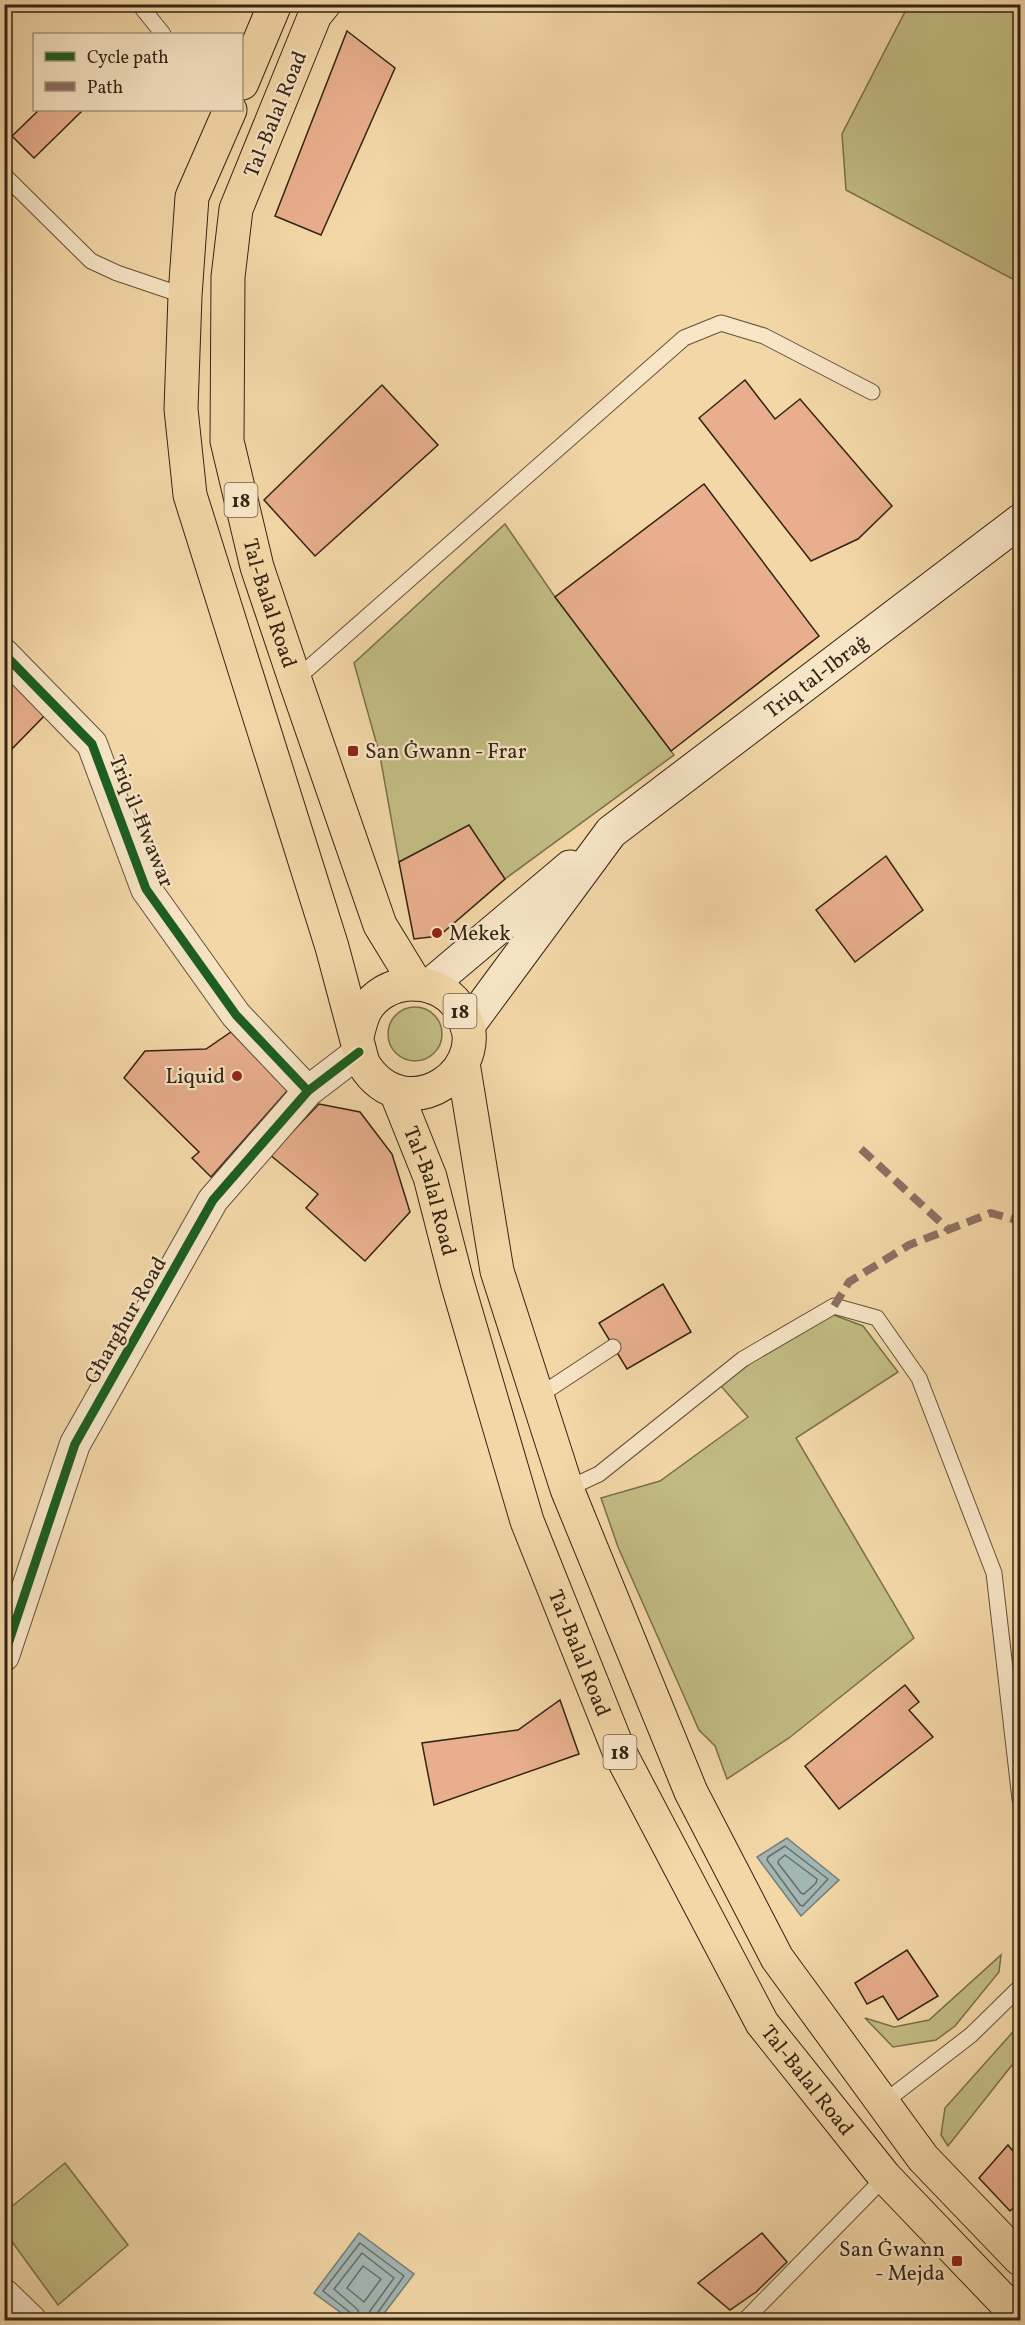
<svg xmlns="http://www.w3.org/2000/svg" width="1025" height="2325" font-family="Vollkorn,serif">
<rect width="100%" height="100%" fill="#f3d7a7"/>
<filter id="stains"><feTurbulence type="fractalNoise" baseFrequency=".00333" numOctaves="4"/><feColorMatrix values="0 0 0 0 .2 0 0 0 0 .09 0 0 0 0 .02 0 0 0 .5 -.17"/></filter>
<radialGradient id="worn" r=".72"><stop offset=".6" stop-color="#630" stop-opacity="0"/><stop offset="1" stop-color="#630" stop-opacity=".3"/></radialGradient>
<!-- green -->
<path fill="#c2bc83" stroke="#7a704c" stroke-width="1.5" d="M 909,4 L 1020,5 L 1020,283 L 846,190 L 842,134 Z
M 505,524 L 555,597 L 674,755 L 505,879 L 469,826 L 399,862 L 380,756 L 354,663 Z
M388 1034a27 27 0 1 1 54 0a27 27 0 1 1-54 0Z
M 831,1314 L 863,1326 L 898,1372 L 796,1438 L 914,1638 L 789,1738 L 727,1779 L 715,1746 L 699,1730 L 618,1547 L 601,1498 L 660,1481 L 748,1417 L 721,1386 L 744,1362 Z
M 1001,1955 L 999,1972 L 955,2026 L 936,2040 L 893,2047 L 865,2018 L 894,2027 L 929,2020 Z
M 1020,2024 L 1020,2055 L 948,2146 L 941,2135 L 945,2108 Z
M 65,2163 L 128,2245 L 58,2305 L 5,2232 L 5,2212 Z"/>
<!-- water -->
<path fill="#a2b6b4" stroke="#767c74" stroke-width="1.5" d="M 787,1838 L 839,1880 L 801,1916 L 757,1857 Z
M 359,2233 L 414,2274 L 379,2320 L 351,2320 L 314,2293 Z"/>
<g fill="none" stroke-linecap="round" stroke-linejoin="round">
<!-- shore -->
<path stroke="#6a6d64" stroke-width="1.5" d="M 785,1846 L 828,1879 L 803,1906 L 800,1905 L 767,1860 L 768,1857 Z
M 785,1855 L 817,1879 L 816,1883 L 804,1894 L 801,1893 L 778,1863 L 779,1860 Z
M 363,2266 L 381,2279 L 364,2302 L 347,2288 Z
M 354,2320 L 352,2314 L 323,2291 L 360,2243 L 404,2276 L 376,2315 L 375,2320
M 361,2320 L 358,2310 L 334,2289 L 362,2253 L 394,2278 L 370,2311 L 368,2320"/>
</g>
<!-- building -->
<path fill="#e8ae8d" stroke="#332415" stroke-width="1.5" d="M 347,31 L 395,68 L 321,235 L 275,216 Z
M 39,110 L 83,110 L 34,158 L 12,136 Z
M 745,380 L 775,419 L 800,399 L 892,506 L 858,539 L 811,561 L 699,418 Z
M 382,385 L 438,445 L 315,556 L 264,500 Z
M 704,484 L 819,636 L 671,751 L 555,597 Z
M 4,667 L 50,710 L 6,755 L 4,754 Z
M 469,825 L 505,879 L 439,936 L 414,939 L 399,862 Z
M 886,856 L 923,910 L 855,962 L 816,910 Z
M 231,1032 L 288,1090 L 211,1177 L 192,1158 L 199,1152 L 124,1078 L 145,1051 L 206,1049 Z
M 319,1104 L 360,1112 L 392,1154 L 410,1212 L 365,1261 L 306,1208 L 318,1194 L 270,1155 Z
M 663,1284 L 691,1332 L 627,1369 L 599,1323 Z
M 905,1685 L 919,1702 L 909,1710 L 933,1737 L 839,1809 L 805,1766 Z
M 560,1700 L 579,1754 L 434,1805 L 422,1743 L 518,1730 Z
M 907,1950 L 938,1996 L 898,2020 L 883,1996 L 867,2004 L 855,1983 Z
M 1008,2145 L 1020,2160 L 1020,2202 L 1010,2211 L 979,2178 Z
M 762,2233 L 787,2262 L 756,2292 L 730,2310 L 698,2283 Z"/>
<g fill="none" stroke-linecap="round" stroke-linejoin="round">
<defs>
<path id="lane" d="M 139,4 L 163,34
M 4,175 L 91,261 L 117,273 L 185,296
M 295,680 L 684,338 L 721,323 L 764,336 L 872,392
M 537,1397 L 613,1347
M 567,1489 L 599,1474 L 743,1359 L 834,1306 L 877,1318 L 919,1378 L 994,1573 L 1020,1799
M 883,2103 L 971,2035 L 1020,1987
M 745,2320 L 885,2177"/>
<path id="street" d="M 4,654 L 92,744 L 146,889 L 236,1015 L 308,1091
M 4,1656 L 75,1444 L 213,1200 L 308,1091 L 359,1052
M 4,2294 L 31,2320"/>
<g id="secondary">
<path d="M 429,986 L 570,867"/>
<path id="s1" d="M 467,1027 L 611,832 L 1020,521"/>
</g>
<g id="highway">
<path id="s2" d="M 324,4 L 315,15 L 236,209 L 228,277 L 227,441 L 257,567 L 295,680 L 380,925 L 416,984"/>
<path d="M 242,83 L 275,4"/>
<path d="M 230,110 L 192,197 L 185,296 L 181,409 L 190,495 L 332,947 L 363,1063 C 405,1134 502,1067 458,1006 C 436,975 384,977 365,1011 C 361,1019 359,1028 357,1037"/>
<path d="M 463,1063 L 497,1271 L 567,1489 L 691,1792 L 777,1958 L 923,2158 L 1020,2259"/>
<path id="s3" d="M 396,1092 L 430,1177 L 457,1282 L 527,1521 L 619,1751 L 762,2023 L 885,2177 L 1020,2318"/>
</g>
</defs>
<!-- lane casing -->
<use href="#lane" stroke="#63513a" stroke-width="17"/>
<!-- street casing -->
<use href="#street" stroke="#63513a" stroke-width="32"/>
<!-- secondary casing -->
<use href="#secondary" stroke="#332415" stroke-width="35"/>
<!-- highway casing -->
<use href="#highway" stroke="#332415" stroke-width="35"/>
<!-- lane -->
<use href="#lane" stroke="#f7e5c6" stroke-width="15"/>
<!-- street -->
<use href="#street" stroke="#f7e5c6" stroke-width="30"/>
<!-- secondary -->
<use href="#secondary" stroke="#f7e5c6" stroke-width="33"/>
<!-- highway -->
<use href="#highway" stroke="#f3d7a7" stroke-width="33"/>
<!-- quiet -->
<path stroke="#8d6e63" stroke-width="8" stroke-dasharray="15 8" stroke-linecap="butt" d="M 861,1149 L 948,1229
M 834,1306 L 849,1282 L 909,1245 L 991,1213 L 1020,1221"/>
<defs>
<path id="cycleway" d="M 4,654 L 92,744 L 146,889 L 236,1015 L 308,1091
M 4,1656 L 75,1444 L 213,1200 L 308,1091 L 359,1052"/>
</defs>
<!-- cycleway casing -->
<use href="#cycleway" stroke="#f7e5c6" stroke-width="13"/>
<!-- cycleway -->
<use href="#cycleway" stroke="#1b5e20" stroke-width="9"/>
</g>
<!-- markers -->
<g fill="#8f2418" stroke="#f7e5c6" stroke-width="2">
<rect x="347" y="745" width="12" height="12" rx="3"/>
<circle cx="437" cy="933" r="6"/>
<circle cx="237" cy="1076" r="6"/>
<rect x="951" y="2255" width="12" height="12" rx="3"/>
</g>
<g text-anchor="middle" stroke-width="4.5" stroke-linejoin="round" paint-order="stroke">
<!-- shield labels -->
<g fill="#f7e5c6" stroke="#6e5e4a" stroke-width="1.5">
<rect x="224.5" y="483" width="33" height="34" rx="4.5"/>
<rect x="443.5" y="994" width="33" height="34" rx="4.5"/>
<rect x="603.5" y="1735" width="33" height="34" rx="4.5"/>
</g>
<g font-size="20" font-weight="bold" fill="#332415">
<text x="241" y="507">18</text>
<text x="460" y="1018">18</text>
<text x="620" y="1759">18</text>
</g>
<!-- street labels -->
<g font-size="21" fill="#332415" stroke="#f7e5c6">
<text transform="translate(275 114) rotate(-68)" y="7">Tal-Balal Road</text>
<text dy="7" stroke="none"><textPath href="#s2" startOffset="624">Tal-Balal Road</textPath></text>
<text dy="7" stroke="none"><textPath href="#s1" startOffset="500">Triq tal-Ibraġ</textPath></text>
<text transform="translate(142 821) rotate(68)" y="7">Triq il-Ħwawar</text>
<text dy="7" stroke="none"><textPath href="#s3" startOffset="105">Tal-Balal Road</textPath></text>
<text transform="translate(125 1320) rotate(-60)" y="7">Għargħur Road</text>
<text dy="7" stroke="none"><textPath href="#s3" startOffset="591">Tal-Balal Road</textPath></text>
<text dy="7" stroke="none"><textPath href="#s3" startOffset="1077">Tal-Balal Road</textPath></text>
</g>
<!-- poi labels -->
<g font-size="21" fill="#332415" stroke="#f7e5c6" text-anchor="start">
<text x="365" y="758">San Ġwann - Frar</text>
<text x="449" y="940">Mekek</text>
<text x="225" y="1083" text-anchor="end">Liquid</text>
<text x="945" y="2256" text-anchor="end">San Ġwann<tspan x="945" dy="24">- Mejda</tspan></text>
</g>
</g>
<!-- margin -->
<rect width="1025" height="2325" fill="none" stroke="#f3d7a7" stroke-width="24"/>
<rect x="6" y="6" width="1013" height="2313" fill="none" stroke="#332415" stroke-width="3"/>
<rect x="12" y="12" width="1001" height="2301" fill="none" stroke="#332415" stroke-width="1.5"/>
<!-- legend -->
<rect x="33" y="33" width="210" height="78" fill="#f7e5c6" stroke="#a9987f" stroke-width="1.5"/>
<rect x="45" y="52" width="30" height="9" fill="#1b5e20" stroke="#a9987f" stroke-width="1.5"/>
<text x="87" y="63" font-size="18" fill="#332415">Cycle path</text>
<rect x="45" y="82" width="30" height="9" fill="#8d6e63" stroke="#a9987f" stroke-width="1.5"/>
<text x="87" y="93" font-size="18" fill="#332415">Path</text>
<rect width="100%" height="100%" filter="url(#stains)"/>
<rect width="100%" height="100%" fill="url(#worn)"/>
</svg>
